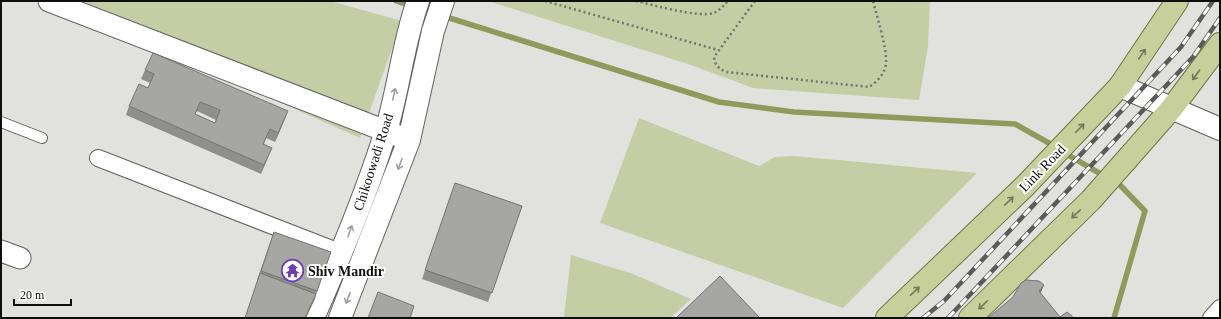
<svg xmlns="http://www.w3.org/2000/svg" width="1221" height="319" font-family="'Times New Roman',serif">
<rect width="100%" height="100%" fill="#e1e2de"/>
<!-- green -->
<path fill="#c5cda4" d="M 41,1 L 330,1 L 402,21 L 360,138 L 111,27 Z
M 488,1 L 930,1 L 928,46 L 919,100 L 753,88 L 691,65 Z
M 639,118 L 759,166 L 775,157 L 794,156 L 977,173 L 843,308 L 600,223 Z
M 571,255 L 633,274 L 691,299 L 670,318 L 564,318 Z"/>
<g fill="none" stroke-linecap="round" stroke-linejoin="round">
<!-- stream -->
<path stroke="#8f9a5b" stroke-width="5.5" d="M 396,1 L 412,6
M 443,16 L 719,102 L 794,112 L 1015,124 L 1056,147
M 1063,152 L 1106,177
M 1113,181 L 1120,185 L 1145,211 L 1114,318"/>
<defs>
<path id="service" d="M 1,122 L 42,138"/>
<path id="pedestrian" d="M 98,158 L 342,253
M 1211,318 L 1220,308"/>
<path id="minor" d="M 49,1 L 409,140
M 1,251 L 20,258"/>
<path id="tertiary" d="M 1120,86 L 1220,129
M 313,318 C 340,257 366,195 386,131 C 399,88 403,43 418,1
M 340,318 L 409,140 L 433,31 L 443,1"/>
<path id="primary" d="M 887,318 L 1025,186 L 1120,86 L 1177,1
M 970,318 L 1091,200 L 1172,108 L 1220,44"/>
</defs>
<!-- service casing -->
<use href="#service" stroke="#61625e" stroke-width="12"/>
<!-- pedestrian casing -->
<use href="#pedestrian" stroke="#61625e" stroke-width="18"/>
<!-- minor casing -->
<use href="#minor" stroke="#61625e" stroke-width="23"/>
<!-- tertiary casing -->
<use href="#tertiary" stroke="#61625e" stroke-width="24"/>
<!-- primary casing -->
<use href="#primary" stroke="#6e773e" stroke-width="24"/>
<!-- path -->
<path stroke="#737472" stroke-width="2.5" stroke-dasharray="2 3" stroke-linecap="butt" d="M 545,1 L 718,50
M 636,1 C 654,5 698,18 714,13 C 720,10 723,6 728,1
M 755,1 L 714,57 C 715,65 718,68 726,72 L 869,87 C 877,82 886,73 886,62 C 887,48 877,17 873,1"/>
<!-- service -->
<use href="#service" stroke="#fff" stroke-width="10"/>
<!-- pedestrian -->
<use href="#pedestrian" stroke="#fff" stroke-width="16"/>
<!-- minor -->
<use href="#minor" stroke="#fff" stroke-width="21"/>
<!-- tertiary -->
<use href="#tertiary" stroke="#fff" stroke-width="22"/>
<!-- primary -->
<use href="#primary" stroke="#c7d09b" stroke-width="22"/>
<defs>
<path id="rail" d="M 923,318 L 944,301 L 1181,47 L 1213,1
M 948,318 L 1193,57 L 1220,18"/>
</defs>
<!-- rail casing -->
<use href="#rail" stroke="#5b5b59" stroke-width="4.5"/>
<!-- rail -->
<use href="#rail" stroke="#fff" stroke-width="3" stroke-dasharray="9" stroke-linecap="butt"/>
</g>
<!-- wall -->
<path fill="#8f908c" fill-rule="evenodd" d="M 145,70 L 284,121 L 275,142 L 266,138 L 264,144 L 268,157 L 261,174 L 126,115 L 129,106 L 148,88 L 150,83 L 141,79 ZM 197,111 L 216,120 L 215,123 L 195,114 Z
M 455,183 L 522,206 L 488,302 L 422,279 Z
M 274,232 L 331,252 L 314,301 L 257,280 Z"/>
<!-- shaded-wall -->
<path fill="#747572" d="M 288,111 L 284,121 L 275,142 L 278,133 Z
M 272,148 L 268,157 L 261,174 L 264,165 Z
M 1044,285 L 1040,295 L 1039,291 Z
M 316,294 L 314,301 L 306,318 L 305,318 Z"/>
<!-- building -->
<path fill="#a6a7a3" stroke="#747572" fill-rule="evenodd" d="M 153,53 L 288,111 L 278,133 L 270,129 L 263,144 L 272,148 L 264,165 L 129,106 L 139,84 L 148,88 L 154,74 L 145,70 ZM 200,102 L 220,110 L 215,123 L 195,114 Z
M 455,183 L 522,206 L 492,293 L 425,270 Z
M 274,232 L 331,252 L 317,291 L 261,271 Z
M 260,273 L 316,294 L 305,318 L 245,318 Z
M 720,276 L 760,318 L 676,318 Z
M 1026,280 L 1039,281 L 1044,285 L 1039,291 L 1060,317 L 1067,312 L 1072,316 L 1073,318 L 988,318 L 1013,297 L 1021,283 Z
M 378,292 L 414,306 L 410,318 L 368,318 Z"/>
<!-- one-way arrows -->
<defs><path id="oneway-shaft" d="M-6 0H5M1.5-3L5.5 0L1.5 3" fill="none" stroke-width="1.6" stroke-linecap="round" stroke-linejoin="round"/></defs>
<g stroke="#74795b">
<use href="#oneway-shaft" transform="translate(1142 54) rotate(-56)"/>
<use href="#oneway-shaft" transform="translate(1196 75) rotate(127)"/>
<use href="#oneway-shaft" transform="translate(1080 128) rotate(-46)"/>
<use href="#oneway-shaft" transform="translate(1009 201) rotate(-44)"/>
<use href="#oneway-shaft" transform="translate(1076 214) rotate(136)"/>
<use href="#oneway-shaft" transform="translate(915 291) rotate(-44)"/>
<use href="#oneway-shaft" transform="translate(983 305) rotate(136)"/>
</g>
<g stroke="#9f9f9e">
<use href="#oneway-shaft" transform="translate(394 94) rotate(-77)"/>
<use href="#oneway-shaft" transform="translate(400 164) rotate(111)"/>
<use href="#oneway-shaft" transform="translate(350 231) rotate(-70)"/>
<use href="#oneway-shaft" transform="translate(348 298) rotate(111)"/>
</g>
<!-- icons -->
<defs>
<symbol id="temple-ring" viewBox="-11 -11 22 22"><circle r="9.5" fill="#fff" stroke="#6c3db5" stroke-width="1.5"/><path d="M0-6L5-2H3V0L6.5 2.5H4V6H1.5V3h-3V6H-4V2.5H-6.5L-3 0V-2H-5Z" fill="#6c3db5"/></symbol>
</defs>
<g fill-rule="evenodd">
<use href="#temple-ring" x="280" y="258" width="25" height="25"/>
</g>
<g text-anchor="middle" stroke-width="4" stroke-linejoin="round" paint-order="stroke">
<!-- street labels -->
<g font-size="14" fill="#0e0e0d" stroke="#fff">
<text transform="translate(373 162) rotate(-72)" y="5">Chikoowadi Road</text>
<text transform="translate(1042 168) rotate(-46)" y="5">Link Road</text>
</g>
<!-- poi labels -->
<g font-size="14" font-weight="bold" fill="#0e0e0d" stroke="#fff" text-anchor="start">
<text x="308" y="276">Shiv Mandir</text>
</g>
</g>
<!-- border -->
<rect width="1221" height="319" fill="none" stroke="#0e0e0d" stroke-width="4"/>
<!-- scale -->
<path d="M14 299v6h57v-6" fill="none" stroke="#0e0e0d" stroke-width="2"/>
<text x="20" y="299" font-size="12" fill="#0e0e0d" stroke="#ffffff" stroke-width="3" paint-order="stroke">20 m</text>
</svg>
